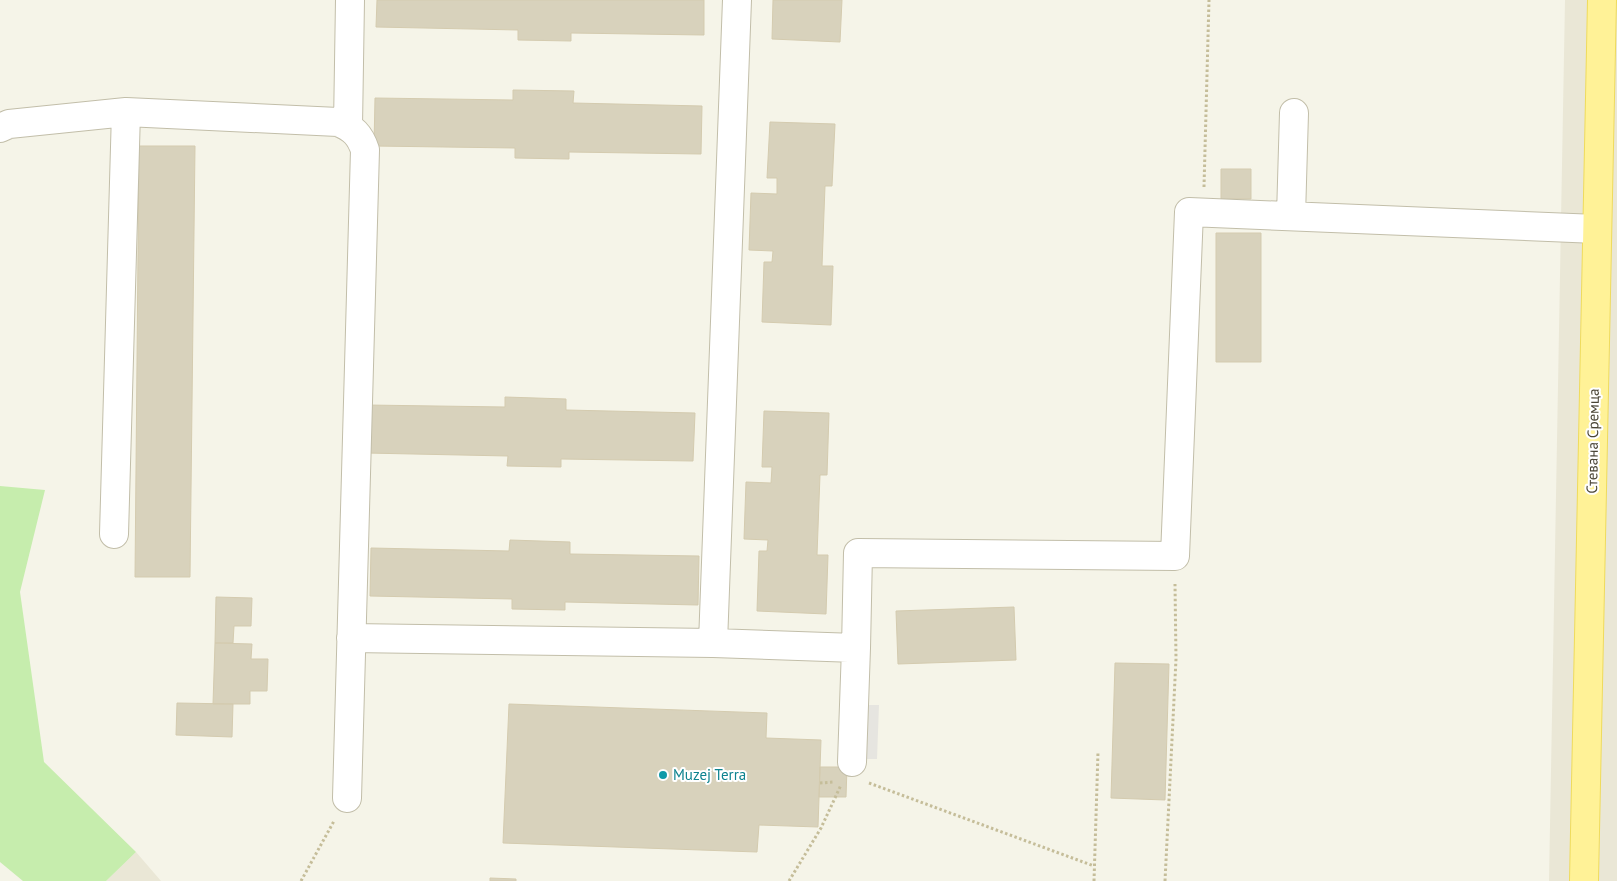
<svg xmlns="http://www.w3.org/2000/svg" width="1617" height="881" font-family="'PT Sans',sans-serif">
<rect width="100%" height="100%" fill="#f5f4e8"/>
<!-- residential -->
<path fill="#eae7d6" d="M 1565,0 L 1617,0 L 1617,881 L 1549,881 Z
M 136,852 L 161,881 L 106,881 Z"/>
<!-- green -->
<path fill="#c6edad" d="M 0,486 L 45,490 L 20,592 L 44,762 L 136,852 L 106,881 L 23,881 L 0,862 Z"/>
<!-- parking -->
<path fill="#e6e5e0" d="M 858,705 L 879,705 L 877,759 L 857,759 Z"/>
<!-- building -->
<path fill="#d8d2bc" stroke="#d4cbaf" d="M 377,0 L 704,0 L 704,35 L 571,33 L 571,41 L 518,40 L 518,30 L 376,27 Z
M 773,0 L 842,0 L 840,42 L 772,39 Z
M 513,90 L 574,91 L 573,103 L 702,106 L 701,154 L 569,152 L 569,159 L 515,158 L 515,148 L 374,146 L 375,98 L 513,100 Z
M 770,122 L 835,124 L 832,186 L 825,186 L 822,266 L 833,266 L 831,325 L 762,322 L 764,262 L 772,262 L 773,251 L 749,250 L 751,193 L 777,194 L 777,178 L 767,178 Z
M 139,146 L 195,146 L 190,577 L 135,577 Z
M 1221,169 L 1251,169 L 1251,199 L 1221,199 Z
M 1216,233 L 1261,233 L 1261,362 L 1216,362 Z
M 505,397 L 566,399 L 566,410 L 695,413 L 693,461 L 561,459 L 561,467 L 507,466 L 508,456 L 366,453 L 367,405 L 505,407 Z
M 764,411 L 829,413 L 827,475 L 820,475 L 817,555 L 828,555 L 826,614 L 757,611 L 759,551 L 767,551 L 768,540 L 744,539 L 746,482 L 771,483 L 772,467 L 762,467 Z
M 510,540 L 570,542 L 570,554 L 699,556 L 698,605 L 565,602 L 565,610 L 512,609 L 512,599 L 370,596 L 371,548 L 509,551 Z
M 216,597 L 252,598 L 251,626 L 234,626 L 233,643 L 215,643 Z
M 1014,607 L 1016,660 L 898,664 L 896,611 Z
M 215,643 L 252,644 L 251,659 L 268,659 L 267,691 L 250,691 L 250,704 L 213,704 Z
M 1115,663 L 1169,664 L 1165,800 L 1111,798 Z
M 177,703 L 233,704 L 232,737 L 176,735 Z
M 509,704 L 767,713 L 766,738 L 821,740 L 818,827 L 759,825 L 757,852 L 503,843 Z
M 820,767 L 847,767 L 846,797 L 819,797 Z
M 490,878 L 516,879 L 516,881 L 490,881 Z"/>
<g fill="none" stroke-linecap="round" stroke-linejoin="round">
<defs>
<path id="minor" d="M 348,126 L 350,0
M 0,128 L 9,124 L 126,112 L 338,122 C 353,128 360,135 365,150 L 347,798
M 1291,216 L 1294,113
M 114,534 L 126,112
M 351,638 L 713,643 L 856,648 L 858,553 L 1175,556 L 1189,212 L 1597,229
M 713,643 L 737,0
M 852,762 L 856,648"/>
<path id="major" d="M 1584,881 L 1602,0"/>
</defs>
<!-- minor casing -->
<use href="#minor" stroke="#c2bea9" stroke-width="30"/>
<!-- major casing -->
<use href="#major" stroke="#efdb5c" stroke-width="30"/>
<!-- path -->
<path stroke="#c5bd99" stroke-width="3" stroke-dasharray="2.5 2.5" stroke-linecap="butt" d="M 1204,187 L 1209,0
M 820,783 L 834,782
M 869,783 L 1094,866
M 301,881 L 334,821
M 789,881 L 821,828 L 841,785
M 1094,881 L 1098,752
M 1165,881 L 1176,659 L 1175,584"/>
<!-- minor -->
<use href="#minor" stroke="#fff" stroke-width="28"/>
<!-- major -->
<use href="#major" stroke="#fff297" stroke-width="28"/>
</g>
<!-- markers -->
<circle fill="#0f9aa8" stroke="#fff" stroke-width="2" cx="663" cy="775" r="5"/>
<g text-anchor="middle" stroke-width="4" stroke-linejoin="round" paint-order="stroke">
<!-- street labels -->
<g font-size="15" fill="#4a4536" stroke="#fff">
<text transform="translate(1593 441) rotate(-89)" y="5">Стевана Сремца</text>
</g>
<!-- culture labels -->
<g font-size="15" fill="#0d838f" stroke="#fff" text-anchor="start">
<text x="673" y="780">Muzej Terra</text>
</g>
</g>
</svg>
